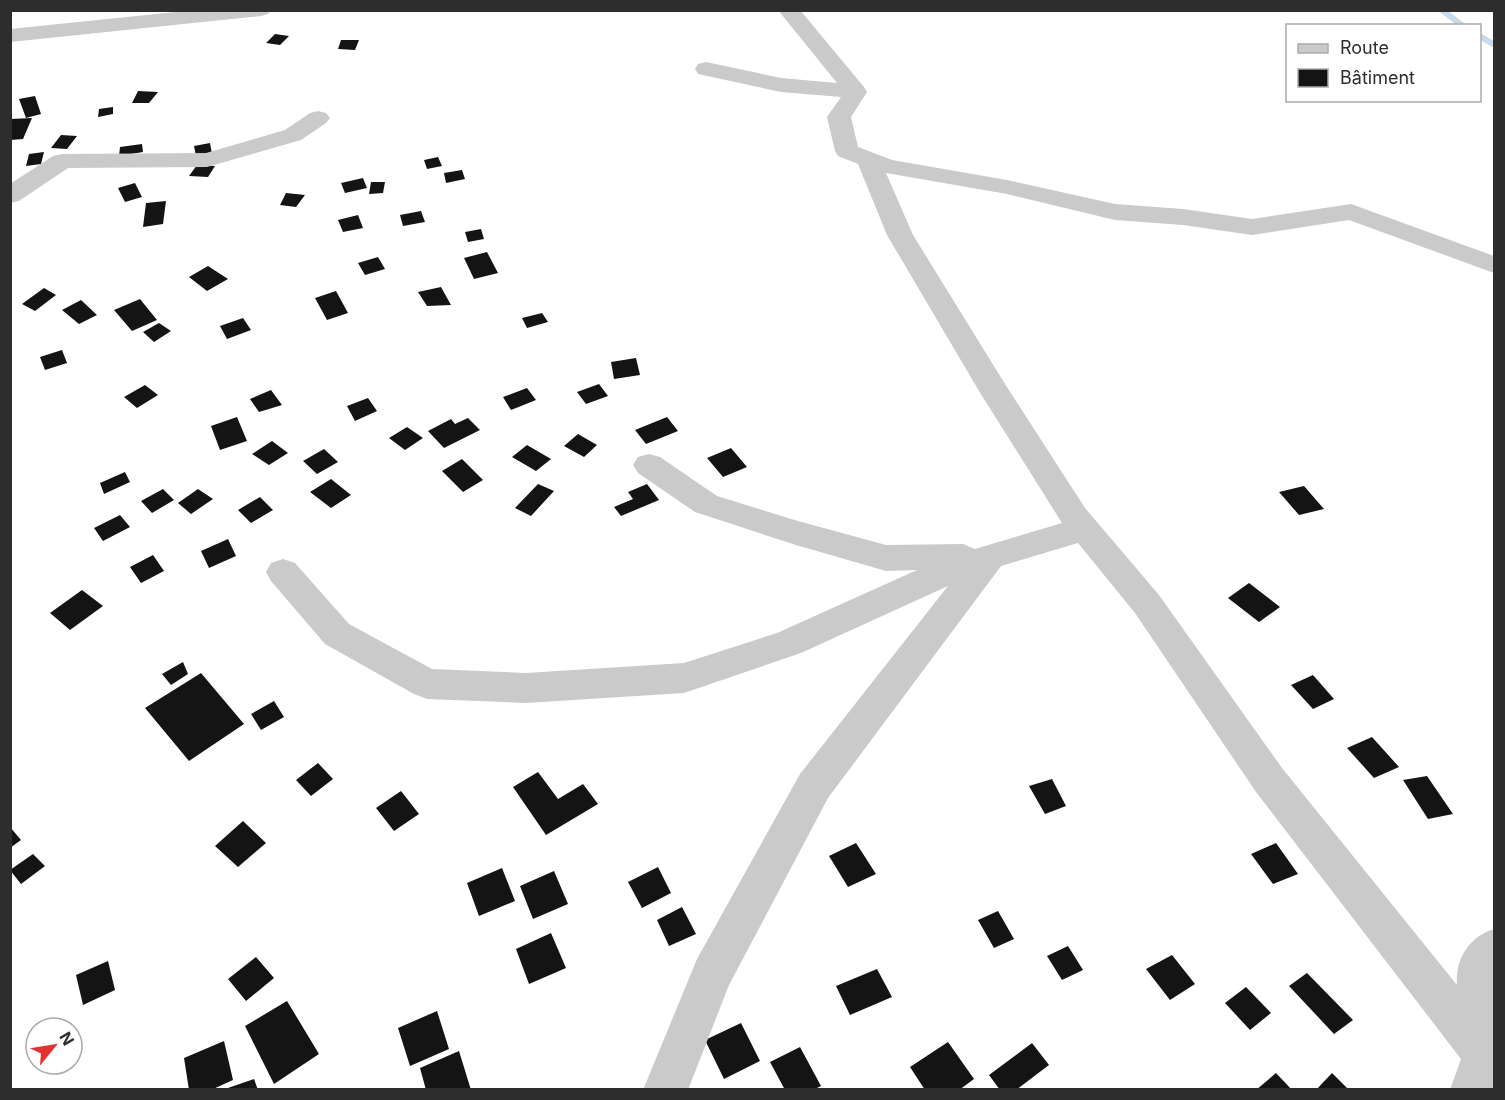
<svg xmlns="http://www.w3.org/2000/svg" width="1505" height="1100" font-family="Inter,sans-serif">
<rect width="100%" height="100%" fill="#fff"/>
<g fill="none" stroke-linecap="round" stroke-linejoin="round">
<!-- stream -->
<path fill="#c7daea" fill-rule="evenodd" d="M 1437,10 L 1447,10 L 1468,26 L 1458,26 Z
M 1480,33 L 1494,41 L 1494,48 L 1480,40 Z"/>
</g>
<!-- building -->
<path fill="#141414" d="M 275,34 L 289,36 L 280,45 L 266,43 Z
M 341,40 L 359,40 L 355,50 L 338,49 Z
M 138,91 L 158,92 L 149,103 L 132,103 Z
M 35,96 L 41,114 L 26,118 L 19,99 Z
M 113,107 L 113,114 L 98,117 L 99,109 Z
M 32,118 L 23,139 L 10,140 L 10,119 Z
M 61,135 L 77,136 L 67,149 L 51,148 Z
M 210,143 L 212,154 L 196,156 L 194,146 Z
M 142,144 L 143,152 L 119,156 L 120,147 Z
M 44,152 L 41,164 L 26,166 L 29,154 Z
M 438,157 L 442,166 L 427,169 L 424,160 Z
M 197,165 L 215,166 L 208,177 L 189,176 Z
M 462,170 L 465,179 L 446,183 L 444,173 Z
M 363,178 L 367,188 L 345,193 L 341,183 Z
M 371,182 L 385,182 L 383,193 L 369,194 Z
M 135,183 L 142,197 L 125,202 L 118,188 Z
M 286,193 L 305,195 L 296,207 L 280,205 Z
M 166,201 L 163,224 L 143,227 L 146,203 Z
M 421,211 L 425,222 L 403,226 L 400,215 Z
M 358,215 L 363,228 L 343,232 L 338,220 Z
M 481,229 L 484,239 L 468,242 L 465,232 Z
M 487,252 L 498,273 L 474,279 L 464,258 Z
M 378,257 L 385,269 L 365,275 L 358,263 Z
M 208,266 L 228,279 L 207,291 L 189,277 Z
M 441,287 L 451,305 L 427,306 L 418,292 Z
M 44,288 L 56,295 L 35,311 L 22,304 Z
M 336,291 L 348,313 L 327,320 L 315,298 Z
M 140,299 L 157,320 L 132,331 L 114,310 Z
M 81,300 L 97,315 L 79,324 L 62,310 Z
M 542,313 L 548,322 L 527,328 L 522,318 Z
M 243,318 L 251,330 L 227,339 L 220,326 Z
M 159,323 L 171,331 L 154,342 L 143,332 Z
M 62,350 L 67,363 L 45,370 L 40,357 Z
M 636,358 L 640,375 L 614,379 L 611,362 Z
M 599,384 L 608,396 L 586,404 L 577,392 Z
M 145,385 L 158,395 L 137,408 L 124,397 Z
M 527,388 L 536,400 L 511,410 L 503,397 Z
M 271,390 L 282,405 L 259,412 L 250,399 Z
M 368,398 L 377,411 L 355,421 L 347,406 Z
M 237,417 L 247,441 L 220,450 L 211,426 Z
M 667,417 L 678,431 L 646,444 L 635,430 Z
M 468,418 L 480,430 L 444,448 L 428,431 L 451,419 L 455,424 Z
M 407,427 L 423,438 L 405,450 L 389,438 Z
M 578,434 L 597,445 L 584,457 L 564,446 Z
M 272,441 L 288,453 L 269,465 L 252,454 Z
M 527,445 L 551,459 L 536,471 L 512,457 Z
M 731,448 L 747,467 L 723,477 L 707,458 Z
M 324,449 L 338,462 L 317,474 L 303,461 Z
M 462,459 L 483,480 L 463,492 L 442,471 Z
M 125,472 L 130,482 L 104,494 L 100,483 Z
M 331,479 L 351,495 L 331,508 L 310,492 Z
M 538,484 L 554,491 L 531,516 L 515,508 Z
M 647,484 L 659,500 L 621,516 L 614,507 L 633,499 L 628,492 Z
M 1304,486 L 1324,509 L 1299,515 L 1279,492 Z
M 163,489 L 174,500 L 152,513 L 141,501 Z
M 198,489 L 213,499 L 191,514 L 178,503 Z
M 260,497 L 273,510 L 251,523 L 238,510 Z
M 120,515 L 130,527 L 103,541 L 94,528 Z
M 228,539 L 236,556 L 209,568 L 201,551 Z
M 153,555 L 164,571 L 141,583 L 130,567 Z
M 1249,583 L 1280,607 L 1259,622 L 1228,598 Z
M 82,590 L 103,606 L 70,630 L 50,613 Z
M 183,662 L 188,674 L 171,685 L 162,674 Z
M 201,673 L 244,724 L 189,761 L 145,708 Z
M 1313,675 L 1334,699 L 1313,709 L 1291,685 Z
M 274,701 L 284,717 L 261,730 L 251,714 Z
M 1372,737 L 1399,767 L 1374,778 L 1347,748 Z
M 318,763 L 333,779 L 311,796 L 296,780 Z
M 538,772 L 558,799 L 583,784 L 598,804 L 546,835 L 513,787 Z
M 1427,776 L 1453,814 L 1428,819 L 1403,780 Z
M 1052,779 L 1066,806 L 1045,814 L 1029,786 Z
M 401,791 L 419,814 L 394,831 L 376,808 Z
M 243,821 L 266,843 L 238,867 L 215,846 Z
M 10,827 L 21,840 L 10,848 Z
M 856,843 L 876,874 L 848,887 L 829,856 Z
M 1276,843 L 1298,874 L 1273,884 L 1251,854 Z
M 33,854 L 45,866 L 21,884 L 10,870 Z
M 658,867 L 671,893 L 642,908 L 628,882 Z
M 502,868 L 515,901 L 479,916 L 467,883 Z
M 554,871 L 568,904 L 533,919 L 520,886 Z
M 682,907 L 696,934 L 669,946 L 657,920 Z
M 998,911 L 1014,939 L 994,948 L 978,920 Z
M 551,933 L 566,968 L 529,984 L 516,949 Z
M 1068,946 L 1083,970 L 1062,980 L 1047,956 Z
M 1172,955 L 1195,984 L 1170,1000 L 1146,969 Z
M 256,957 L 274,978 L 246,1001 L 228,979 Z
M 108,961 L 115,990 L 83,1005 L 76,975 Z
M 877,969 L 892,997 L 850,1015 L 836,986 Z
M 1307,973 L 1353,1020 L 1334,1034 L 1289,986 Z
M 1246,987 L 1271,1013 L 1250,1030 L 1225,1003 Z
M 287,1001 L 319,1054 L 274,1084 L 245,1026 Z
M 437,1011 L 449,1049 L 410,1066 L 398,1028 Z
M 741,1023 L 760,1061 L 724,1079 L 705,1040 Z
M 224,1041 L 233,1080 L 211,1090 L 189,1090 L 184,1058 Z
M 948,1042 L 974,1079 L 959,1090 L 925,1090 L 910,1067 Z
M 1032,1043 L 1049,1065 L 1016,1090 L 1000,1090 L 989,1075 Z
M 800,1047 L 821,1086 L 813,1090 L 785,1090 L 770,1062 Z
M 459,1051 L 471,1090 L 426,1090 L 420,1068 Z
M 1276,1073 L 1292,1090 L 1256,1090 Z
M 1332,1073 L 1349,1090 L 1316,1090 Z
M 254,1079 L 258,1090 L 225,1090 L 225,1089 Z"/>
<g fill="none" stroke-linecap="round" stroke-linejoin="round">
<!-- street -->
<path fill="#cacaca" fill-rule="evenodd" d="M 195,10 L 271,10 L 268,14 L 261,16 L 10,42 L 10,29 Z
M 778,10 L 800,10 L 864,87 L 867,92 L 851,117 L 858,147 L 892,160 L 1007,180 L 1115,204 L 1183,209 L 1252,219 L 1351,204 L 1494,256 L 1494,273 L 1349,220 L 1252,235 L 1183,225 L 1115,220 L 1007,194 L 886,173 L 913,235 L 1005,384 L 1085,508 L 1159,595 L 1282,768 L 1457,985 C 1455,959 1469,937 1494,929 L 1494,1090 L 1450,1090 L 1461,1059 L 1256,792 L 1135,613 L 1078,543 L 1001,566 L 828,798 L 729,985 L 688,1090 L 643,1090 L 697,959 L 800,774 L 948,586 L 801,653 L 684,693 L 526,703 L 427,699 L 414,694 L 325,644 L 271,581 L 266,572 L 271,563 L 283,559 L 295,563 L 349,624 L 432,669 L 526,673 L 684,663 L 777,633 L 917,570 L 886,571 L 796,545 L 695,512 L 638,473 L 633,465 L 638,457 L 649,454 L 660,457 L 717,496 L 798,521 L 886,545 L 963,544 L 975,549 L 1062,523 L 979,391 L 887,235 L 858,164 L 838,156 L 835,151 L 827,117 L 841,97 L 781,92 L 698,74 L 695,69 L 698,64 L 706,62 L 781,78 L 837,83 Z
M 318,111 L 326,113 L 330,118 L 326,123 L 301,140 L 207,167 L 68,168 L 19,201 L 10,203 L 10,184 L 53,156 L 62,154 L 206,153 L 285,130 L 310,113 Z"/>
</g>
<!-- border -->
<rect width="1505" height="1100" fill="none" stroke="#2d2d2d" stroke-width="24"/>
<!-- legend -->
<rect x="1286" y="24" width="195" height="78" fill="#ffffff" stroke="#ababab" stroke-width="1.5"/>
<rect x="1298" y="44" width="30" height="9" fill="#cacaca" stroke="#ababab" stroke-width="1.5"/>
<text x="1340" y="54" font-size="18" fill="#2d2d2d">Route</text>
<rect x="1298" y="69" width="30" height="18" fill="#141414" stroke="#ababab" stroke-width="1.5"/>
<text x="1340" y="84" font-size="18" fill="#2d2d2d">Bâtiment</text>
<!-- north arrow -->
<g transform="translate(54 1046) rotate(60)"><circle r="28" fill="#ffffff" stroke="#ababab" stroke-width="1.5"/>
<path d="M0-4.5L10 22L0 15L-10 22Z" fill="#e23131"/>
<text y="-9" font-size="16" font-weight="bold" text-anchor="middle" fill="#2d2d2d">N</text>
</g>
</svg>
